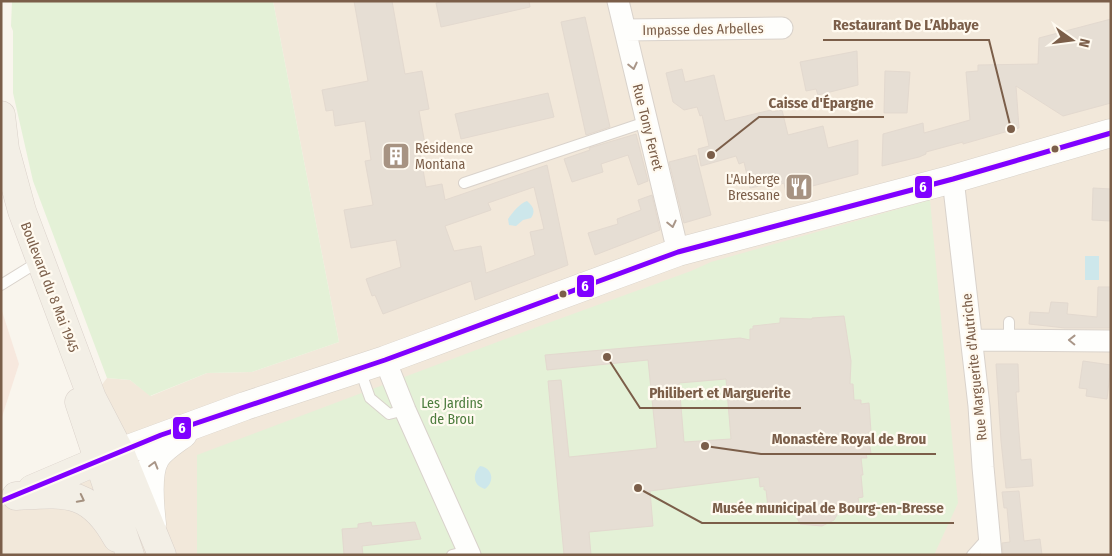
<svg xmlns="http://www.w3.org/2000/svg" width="1112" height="556" font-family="'Fira Sans Condensed',sans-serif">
<rect width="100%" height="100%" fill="#f9f5ed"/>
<!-- residential -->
<path fill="#f2e8da" d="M 273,1 L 1111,1 L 1111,555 L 1,555 L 1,490 L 82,459 L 74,422 L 107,378 L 130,380 L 151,396 L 207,373 L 252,372 L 339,342 Z"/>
<!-- commercial -->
<path fill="#f7e8de" d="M 1,308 L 19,364 L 1,420 Z"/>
<!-- green -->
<path fill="#e4f1d7" d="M 12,1 L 273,1 L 339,342 L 252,372 L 207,373 L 150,396 L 130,380 L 107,378 L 33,181 L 13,93 L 13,31 L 11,26 Z
M 930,200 L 958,503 L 934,555 L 197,555 L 197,455 L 537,327 L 691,271 L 711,262 Z"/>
<!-- water -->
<path fill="#cde7eb" d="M 527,201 C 533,206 536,211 531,218 L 523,220 L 516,226 L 509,225 L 508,219 C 513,212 519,204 527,201 Z
M 1085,256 L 1099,256 L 1099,280 L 1085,280 Z
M 480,466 C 493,468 495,482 485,489 C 473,486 472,474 480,466 Z"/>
<!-- building -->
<path fill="#e6ded4" stroke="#e3d9cf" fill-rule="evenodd" d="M 354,1 L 392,1 L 405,74 L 422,71 L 429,109 L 419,111 L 426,150 L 420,152 L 426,187 L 442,184 L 445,200 L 547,165 L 568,265 L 475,300 L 471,281 L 383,314 L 375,295 L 372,296 L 366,279 L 401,267 L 396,240 L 351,248 L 344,210 L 373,205 L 365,161 L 371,160 L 365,121 L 335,126 L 333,110 L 326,111 L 322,90 L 368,81 ZM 534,187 L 544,229 L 530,232 L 535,255 L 486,273 L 481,246 L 454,251 L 445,226 L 491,210 L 488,203 Z
M 444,1 L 529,1 L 530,7 L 441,27 L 436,3 Z
M 585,17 L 610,127 L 586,135 L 561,22 Z
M 1111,19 L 1111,103 L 1063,116 L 1016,86 L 1019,128 L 963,144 L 963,142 L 926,152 L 926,154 L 919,157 L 882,166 L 883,134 L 923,123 L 924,133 L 970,120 L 966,72 L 978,71 L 978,65 L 1038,64 L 1039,38 Z
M 857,51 L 858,85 L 818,95 L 816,89 L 806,91 L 800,62 Z
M 682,69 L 685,82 L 714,75 L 725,121 L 771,110 L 772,112 L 782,110 L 788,135 L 823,126 L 828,148 L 858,140 L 858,174 L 786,193 L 784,183 L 781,184 L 781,182 L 750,188 L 744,162 L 739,164 L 736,156 L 701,166 L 698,149 L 709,146 L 702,115 L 700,116 L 697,107 L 684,110 L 673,102 L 666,73 Z
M 885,71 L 910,72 L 907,113 L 884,113 Z
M 548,93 L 554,117 L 461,139 L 455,114 Z
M 636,134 L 648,181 L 638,185 L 628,155 L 601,164 L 603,172 L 572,182 L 564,159 L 590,150 L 589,148 Z
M 696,155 L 711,215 L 684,223 L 669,162 Z
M 1093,188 L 1111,189 L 1111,221 L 1092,220 Z
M 652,195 L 660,230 L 595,255 L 588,233 L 618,224 L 617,219 L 641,210 L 638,200 Z
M 1098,287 L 1111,287 L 1111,328 L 1065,328 L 1029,324 L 1030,312 L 1049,313 L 1051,302 L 1068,303 L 1067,314 L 1097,317 Z
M 844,316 L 851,361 L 850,384 L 853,384 L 854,400 L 861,400 L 861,404 L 869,403 L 871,432 L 868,432 L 871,454 L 866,454 L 867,458 L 861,458 L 863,475 L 861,475 L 863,497 L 858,498 L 859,503 L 843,505 L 834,520 L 822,526 L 800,524 L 793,509 L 774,512 L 773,507 L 768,507 L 766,490 L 764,490 L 764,486 L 760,487 L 759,477 L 650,491 L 653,526 L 589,532 L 591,555 L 564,555 L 548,381 L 561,380 L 569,457 L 657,448 L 648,360 L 547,370 L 545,355 L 740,338 L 750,340 L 750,329 L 753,329 L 753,326 L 780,323 L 780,318 L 812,319 L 812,318 ZM 726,379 L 731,439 L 684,442 L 679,383 Z
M 1083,361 L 1111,365 L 1107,399 L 1086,396 L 1087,389 L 1079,388 Z
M 996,364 L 1018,364 L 1019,392 L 1016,392 L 1021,460 L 1031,459 L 1033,486 L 1006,488 L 1001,441 Z
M 1019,491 L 1024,541 L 1040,539 L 1042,555 L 1003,555 L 1002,543 L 1010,542 L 1007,508 L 1004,508 L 1002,492 Z
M 371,522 L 372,526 L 415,522 L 421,539 L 362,546 L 363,555 L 344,555 L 342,529 L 358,528 L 358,524 Z"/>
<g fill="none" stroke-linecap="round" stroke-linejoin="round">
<defs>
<path id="lane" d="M 464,183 L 646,122
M 1,285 L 30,267
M 1009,339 L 1009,322
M 360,370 L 370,398 L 389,414 L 405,410
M 452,555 L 468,551
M 972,555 L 989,536"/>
<path id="street" d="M 618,1 L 678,252
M 625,30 L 782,28
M 953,179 L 979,406 L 983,467 L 991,555
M 972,340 L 1111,341
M 385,360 L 405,410 L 470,555"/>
<path id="secondary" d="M 120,452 L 245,406 L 385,360 L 678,252 L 953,179 L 1111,133
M 152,524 C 150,506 146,473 156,457 C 162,448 175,440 183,434"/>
<path id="primary" d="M 1,115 L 5,149 L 22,211 L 92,398 L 120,452 L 162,555
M 79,402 L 130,555
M 32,489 L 114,454
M 16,496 C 66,493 90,489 117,538"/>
</defs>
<!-- lane casing -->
<use href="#lane" stroke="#d9d2cb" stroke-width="12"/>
<!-- street casing -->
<use href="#street" stroke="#d9d2cb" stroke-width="23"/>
<!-- secondary casing -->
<use href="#secondary" stroke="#d8d1c8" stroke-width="29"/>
<!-- primary casing -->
<use href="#primary" stroke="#dad1ca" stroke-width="29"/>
<!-- lane -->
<use href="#lane" stroke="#fefefc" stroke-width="10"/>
<!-- street -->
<use href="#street" stroke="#fefefc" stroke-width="21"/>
<!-- secondary -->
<use href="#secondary" stroke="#fefefc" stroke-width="28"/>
<!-- primary -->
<use href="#primary" stroke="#f3efe6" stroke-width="28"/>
<defs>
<path id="bus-1" d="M 1,501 L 161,435 L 385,360 L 678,252 L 953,179 L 1111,133"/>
</defs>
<!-- bus-1 casing -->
<use href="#bus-1" stroke="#fffaf0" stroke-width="9"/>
<!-- bus-1 -->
<use href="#bus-1" stroke="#8000ff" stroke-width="5"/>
</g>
<!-- one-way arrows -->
<defs><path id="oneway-chevron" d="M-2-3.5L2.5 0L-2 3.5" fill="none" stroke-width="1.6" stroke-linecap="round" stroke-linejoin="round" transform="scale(1.25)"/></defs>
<g stroke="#a99688">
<use href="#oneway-chevron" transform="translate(633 66) rotate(77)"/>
<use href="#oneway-chevron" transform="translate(672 224) rotate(77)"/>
<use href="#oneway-chevron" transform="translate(1072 340) rotate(-179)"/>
<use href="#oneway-chevron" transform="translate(154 465) rotate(-74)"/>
</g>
<use stroke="#a59180" href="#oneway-chevron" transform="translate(81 499) rotate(27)"/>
<!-- icons -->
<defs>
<symbol id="building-square" viewBox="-11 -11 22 22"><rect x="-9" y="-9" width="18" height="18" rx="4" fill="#a79382" stroke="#fffaf0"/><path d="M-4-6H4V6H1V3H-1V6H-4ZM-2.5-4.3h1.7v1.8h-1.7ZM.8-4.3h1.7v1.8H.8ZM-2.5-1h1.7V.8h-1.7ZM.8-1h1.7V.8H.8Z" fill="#fff"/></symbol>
<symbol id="restaurant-square" viewBox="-11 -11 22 22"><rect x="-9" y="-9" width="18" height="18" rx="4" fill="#a79382" stroke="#fffaf0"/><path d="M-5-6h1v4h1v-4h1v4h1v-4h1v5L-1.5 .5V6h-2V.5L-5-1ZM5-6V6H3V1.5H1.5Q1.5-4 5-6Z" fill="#fff"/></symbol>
</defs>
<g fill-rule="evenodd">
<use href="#building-square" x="380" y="140" width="32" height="32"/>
<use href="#restaurant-square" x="783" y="171" width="32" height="32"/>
</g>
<!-- markers -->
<g fill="#7b5e49" stroke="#fffaf0" stroke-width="2">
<circle cx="1055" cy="149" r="4.5"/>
<circle cx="563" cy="294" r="4.5"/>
</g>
<g text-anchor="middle" stroke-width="4.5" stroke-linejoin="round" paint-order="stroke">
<!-- street labels -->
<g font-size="14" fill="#7b5e49" stroke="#fffaf0">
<text transform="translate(703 29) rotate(-1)" y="5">Impasse des Arbelles</text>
<text transform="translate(648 127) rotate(76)" y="5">Rue Tony Ferret</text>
<text transform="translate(50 287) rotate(69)" y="5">Boulevard du 8 Mai 1945</text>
<text transform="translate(974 367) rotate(-96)" y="5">Rue Marguerite d'Autriche</text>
</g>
<!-- poi labels -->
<g font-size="14" fill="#7b5e49" stroke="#fffaf0" text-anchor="start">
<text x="415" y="153">Résidence<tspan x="415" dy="16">Montana</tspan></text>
<text x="780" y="184" text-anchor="end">L'Auberge<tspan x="780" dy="16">Bressane</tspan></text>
</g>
<!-- park labels -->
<g font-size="14" fill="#4c7c3d" stroke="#fffaf0">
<text x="452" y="408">Les Jardins<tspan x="452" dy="16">de Brou</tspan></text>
</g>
</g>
<!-- callouts -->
<path fill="none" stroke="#7b5e49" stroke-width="2" d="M1011 129L989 40H823M711 155L759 117H884M607 357L640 408H801M705 446L761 454H936M638 488L702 523H954"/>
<g fill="#7b5e49" stroke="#fffaf0" stroke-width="2">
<circle cx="1011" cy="129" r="5"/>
<circle cx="711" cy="155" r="5"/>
<circle cx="607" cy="357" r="5"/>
<circle cx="705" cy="446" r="5"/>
<circle cx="638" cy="488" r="5"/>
</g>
<g font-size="15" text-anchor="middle" font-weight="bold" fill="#7b5e49" stroke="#fffaf0" stroke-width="4.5" stroke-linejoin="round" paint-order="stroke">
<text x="906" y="30">Restaurant De L’Abbaye</text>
<text x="821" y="108">Caisse d'Épargne</text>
<text x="720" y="398">Philibert et Marguerite</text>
<text x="849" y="444">Monastère Royal de Brou</text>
<text x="828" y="513">Musée municipal de Bourg-en-Bresse</text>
</g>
<g stroke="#fffaf0" stroke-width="2">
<rect x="914" y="175" width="19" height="24" rx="5" fill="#8000ff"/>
<rect x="576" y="274" width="19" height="24" rx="5" fill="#8000ff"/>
<rect x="172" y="416" width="20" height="24" rx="5" fill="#8000ff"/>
</g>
<g font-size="14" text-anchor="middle" font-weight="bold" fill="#fff">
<text x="923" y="192">6</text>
<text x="585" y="291">6</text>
<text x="182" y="433">6</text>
</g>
<!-- border -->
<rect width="1112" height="556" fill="none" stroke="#7b5e49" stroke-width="5"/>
<!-- north arrow -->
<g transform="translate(1072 40) rotate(104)" stroke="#fffaf0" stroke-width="4" paint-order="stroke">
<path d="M0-4L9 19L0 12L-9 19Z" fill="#7b5e49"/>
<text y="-8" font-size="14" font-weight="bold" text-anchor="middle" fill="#7b5e49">N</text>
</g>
</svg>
